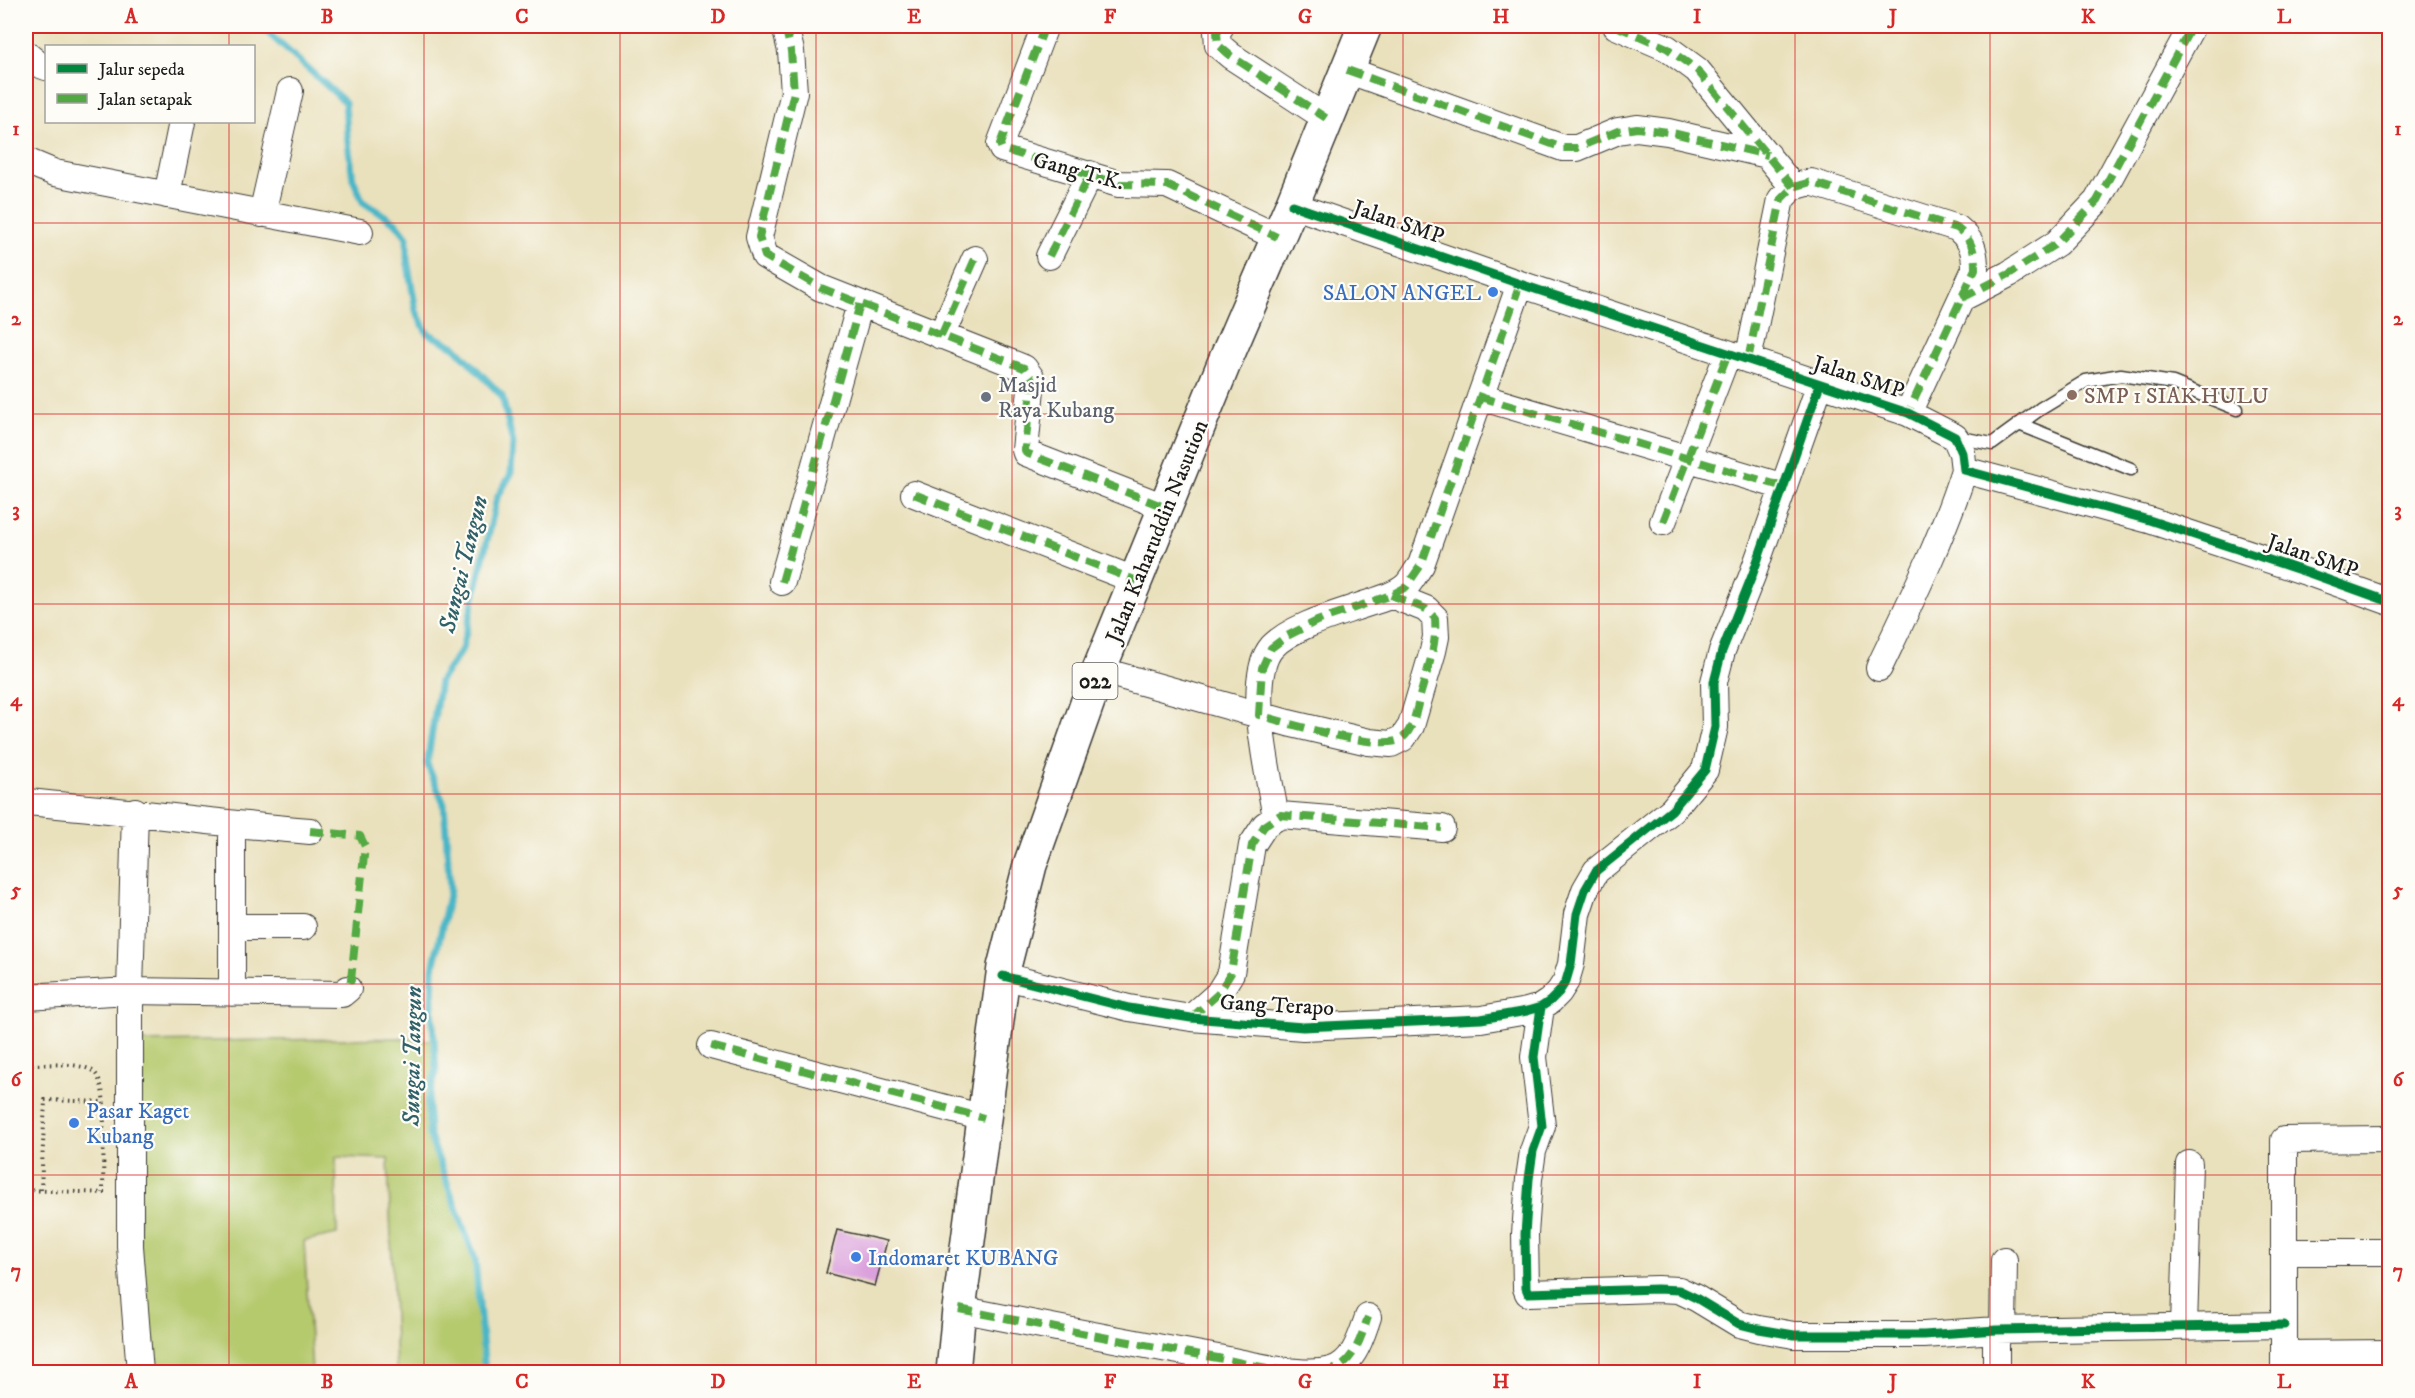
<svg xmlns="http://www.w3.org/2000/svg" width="2415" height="1398" font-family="'IM FELL DW Pica',serif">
<rect width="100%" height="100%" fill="#fdfcf7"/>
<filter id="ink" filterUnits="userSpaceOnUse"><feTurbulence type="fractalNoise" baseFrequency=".0167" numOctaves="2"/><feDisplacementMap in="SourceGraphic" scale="12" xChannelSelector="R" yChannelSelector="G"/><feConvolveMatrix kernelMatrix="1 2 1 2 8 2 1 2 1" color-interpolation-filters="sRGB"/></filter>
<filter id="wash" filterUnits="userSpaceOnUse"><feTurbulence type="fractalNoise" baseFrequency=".008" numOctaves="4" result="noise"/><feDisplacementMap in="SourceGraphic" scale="24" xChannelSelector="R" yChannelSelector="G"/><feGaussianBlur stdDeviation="1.35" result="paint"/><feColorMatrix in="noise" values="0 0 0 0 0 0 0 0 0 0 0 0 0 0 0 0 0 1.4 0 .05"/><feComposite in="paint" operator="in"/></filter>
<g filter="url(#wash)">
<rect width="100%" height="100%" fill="#e9e0bc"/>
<!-- green -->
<path fill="#b5c96d" stroke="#687244" stroke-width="1.5" d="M 406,1038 L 434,1041 L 436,1071 L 428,1100 L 429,1134 L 475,1259 L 485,1372 L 396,1372 L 388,1159 L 336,1157 L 337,1234 L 304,1241 L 312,1372 L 147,1372 L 139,1244 L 139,1042 Z"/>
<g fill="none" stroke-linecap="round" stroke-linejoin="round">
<!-- stream -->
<path stroke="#4ab6c6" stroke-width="7" d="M 263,26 L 267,32 L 345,102 L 347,135 L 353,179 L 363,202 L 396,223 L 407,237 L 407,259 L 416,311 L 427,333 L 455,347 L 502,396 L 513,443 L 511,474 L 497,498 L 462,649 L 440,681 L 427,764 L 444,804 L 450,890 L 433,969 L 432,1005 L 436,1071 L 428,1100 L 429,1134 L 475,1259 L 485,1372"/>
</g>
<g id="blocks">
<!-- building -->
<path fill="#dba1dd" d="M 837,1230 L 887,1241 L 875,1286 L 826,1273 Z"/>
</g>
</g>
<g filter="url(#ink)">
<use href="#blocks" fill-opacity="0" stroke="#3b3934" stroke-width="1.5"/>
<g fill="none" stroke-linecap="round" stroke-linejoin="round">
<defs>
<path id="service" d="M 2019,424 L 2131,469
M 1956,437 L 1992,444 L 2040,409 L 2086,381 L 2121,375 L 2173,383 L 2237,409"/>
<path id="minor" d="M 785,26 L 791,51 L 794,92 L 759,237 L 765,256 L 821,288 L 1024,368 L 1032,379 L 1025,450 L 1026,453 L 1167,508
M 1045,26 L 1000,144 L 1002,149 L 1119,184 L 1167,185 L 1277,237
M 1221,26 L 1217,32 L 1218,45 L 1231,56 L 1326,118
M 1616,26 L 1667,48 L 1697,70 L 1793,187
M 26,54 L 38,64 L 46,67
M 1347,70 L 1563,148 L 1577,148 L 1618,131 L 1637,128 L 1668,132 L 1768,155
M 26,161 L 55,173 L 360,232
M 167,195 L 182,122
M 1292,205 L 1520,284 L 1908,413 L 1955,437 L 1962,453 L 1964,470 L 2149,520 L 2312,574 L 2390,602
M 262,214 L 290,91
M 1049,256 L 1090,174
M 1962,298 L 2009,274 L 2057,243 L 2097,201 L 2192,26
M 941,336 L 975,259
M 1748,360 L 1781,199 L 1793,187 L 1811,182 L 1957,228 C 1972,240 1975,250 1975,269 L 1908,413
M 1480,397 L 1784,487
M 914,494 L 1137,581
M 1663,522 L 1728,353
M 782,582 L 860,304
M 1879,668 C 1910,603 1942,539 1964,470
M 1099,670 L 1288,723 L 1369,742 L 1391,744 L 1403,738 L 1411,726 L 1433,651 L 1436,637 L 1435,618 L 1426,609 L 1391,595
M 26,802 C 121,810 215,823 310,831
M 135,811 L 130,991 L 130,1246 L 140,1372
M 1276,818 C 1270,779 1244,679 1272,647 C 1290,628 1330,616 1354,608 C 1370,602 1392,598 1405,587 C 1411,582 1416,571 1421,565 L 1520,284
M 232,824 L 232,993
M 233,927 L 303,927
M 1003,976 L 1129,1008 L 1191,1018 L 1303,1027 L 1481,1019 L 1527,1011 L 1541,1007 L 1550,1001 L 1559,992 L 1566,981 L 1571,964 L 1577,914 L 1585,890 L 1596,871 L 1672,810 L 1705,770 L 1715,727 L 1714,682 L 1722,651 L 1752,576 L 1820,384
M 26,997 L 130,991 L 342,994 L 348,989
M 1541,1007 L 1534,1057 L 1542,1126 L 1533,1151 L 1529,1179 L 1525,1234 L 1526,1288 L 1528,1293 L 1657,1289 L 1679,1290 L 1696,1298 L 1739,1324 L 1759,1329 L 1794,1335 L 1924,1335 L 1996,1330 L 2284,1325
M 1191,1018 L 1218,994 L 1231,973 L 1252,845 L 1265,825 L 1280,815 L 1442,828
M 711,1046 L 984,1118
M 2284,1252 L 2390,1252
M 959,1309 C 1045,1326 1131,1343 1218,1358 C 1248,1364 1302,1378 1331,1370 C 1354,1364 1361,1337 1368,1317
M 2184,1326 L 2189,1164
M 2003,1330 L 2004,1260
M 2284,1354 L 2390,1353
M 1996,1372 L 1996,1330
M 2284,1372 L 2284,1140 L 2390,1139"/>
<path id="trunk" d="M 953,1372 L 959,1309 L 1004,967 L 1030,865 L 1099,670 L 1225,361 L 1292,205 L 1365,26"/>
</defs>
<!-- service casing -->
<use href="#service" stroke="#3b3934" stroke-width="15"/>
<!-- minor casing -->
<use href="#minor" stroke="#3b3934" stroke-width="28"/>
<!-- trunk casing -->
<use href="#trunk" stroke="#3b3934" stroke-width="36"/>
<!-- path -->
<path stroke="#3b3934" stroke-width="4" stroke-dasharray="1.5 4.5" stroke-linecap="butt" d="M 26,1065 C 43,1065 83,1061 95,1073 C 102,1081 103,1095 104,1105 L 103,1193
M 26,1190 L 105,1193
M 41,1190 L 45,1100 L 104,1102"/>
<!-- service -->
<use href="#service" stroke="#fff" stroke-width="12"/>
<!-- minor -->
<use href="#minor" stroke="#fff" stroke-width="26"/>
<!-- trunk -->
<use href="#trunk" stroke="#fff" stroke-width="33"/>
<!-- quiet -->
<path stroke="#52a943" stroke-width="8" stroke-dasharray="15 8" stroke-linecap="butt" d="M 785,26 L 791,51 L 794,92 L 759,237 L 765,256 L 821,288 L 1024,368 L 1032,379 L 1025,450 L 1026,453 L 1167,508
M 1045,26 L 1000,144 L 1002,149 L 1119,184 L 1167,185 L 1277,237
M 1221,26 L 1217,32 L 1218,45 L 1231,56 L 1326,118
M 1616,26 L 1667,48 L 1697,70 L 1793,187
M 1347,70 L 1563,148 L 1577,148 L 1618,131 L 1637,128 L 1668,132 L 1768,155
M 1049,256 L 1090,174
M 1962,298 L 2009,274 L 2057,243 L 2097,201 L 2192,26
M 941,336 L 975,259
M 1748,360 L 1781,199 L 1793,187 L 1811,182 L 1957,228 C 1972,240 1975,250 1975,269 L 1908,413
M 1480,397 L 1784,487
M 914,494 L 1137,581
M 1663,522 L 1728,353
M 782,582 L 860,304
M 1391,595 L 1426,609 L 1435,618 C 1437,644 1429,665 1422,689 C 1417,704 1415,730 1401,739 C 1381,752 1284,722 1259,715 L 1262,668 L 1271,648 L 1287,636 L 1317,621 L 1391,595 L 1406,587 L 1421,565 L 1520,284
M 310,831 L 360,836 L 365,846 L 351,980 L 348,989
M 1191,1018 L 1218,994 L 1231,973 L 1252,845 L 1265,825 L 1280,815 L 1442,828
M 711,1046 L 984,1118
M 959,1309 C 1045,1326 1131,1343 1218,1358 C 1248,1364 1302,1378 1331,1370 C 1354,1364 1361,1337 1368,1317"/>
<defs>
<path id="cycleway" d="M 1292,205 L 1520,284 L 1908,413 L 1955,437 L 1962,453 L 1964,470 L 2149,520 L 2312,574 L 2390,602
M 1003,976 L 1129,1008 L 1191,1018 L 1303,1027 L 1481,1019 L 1527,1011 L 1541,1007 L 1550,1001 L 1559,992 L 1566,981 L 1571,964 L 1577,914 L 1585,890 L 1596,871 L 1672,810 L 1705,770 L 1715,727 L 1714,682 L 1722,651 L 1752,576 L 1820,384
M 1541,1007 L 1534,1057 L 1542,1126 L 1533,1151 L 1529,1179 L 1525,1234 L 1526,1288 L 1528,1293 L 1657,1289 L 1679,1290 L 1696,1298 L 1739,1324 L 1759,1329 L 1794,1335 L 1924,1335 L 1996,1330 L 2284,1325"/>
</defs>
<!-- cycleway casing -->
<use href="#cycleway" stroke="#fdfcf7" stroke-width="13"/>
<!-- cycleway -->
<use href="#cycleway" stroke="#00873e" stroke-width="9"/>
</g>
</g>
<!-- grid -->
<path fill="none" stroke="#d62828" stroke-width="1.5" stroke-opacity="0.55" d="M 229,26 L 229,46M 424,26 L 424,1372M 620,26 L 620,1372M 816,26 L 816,1372M 1012,26 L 1012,1372M 1208,26 L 1208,1372M 1403,26 L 1403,1372M 1599,26 L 1599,1372M 1795,26 L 1795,1372M 1990,26 L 1990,1372M 2186,26 L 2186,1372M 229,122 L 229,1372M 26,223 L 2390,223M 26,414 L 2390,414M 26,604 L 2390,604M 26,794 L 2390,794M 26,984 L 2390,984M 26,1175 L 2390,1175"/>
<!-- markers -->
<g fill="#3f7fe0" stroke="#fdfcf7" stroke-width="2">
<circle cx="1493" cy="292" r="6"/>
<circle cx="74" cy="1123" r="6"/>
<circle cx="856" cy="1257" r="6"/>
</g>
<circle fill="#8d6e63" stroke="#fdfcf7" stroke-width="2" cx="2072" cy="395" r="6"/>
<circle fill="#6b7280" stroke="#fdfcf7" stroke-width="2" cx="986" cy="397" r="6"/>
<g text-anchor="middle" stroke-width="4.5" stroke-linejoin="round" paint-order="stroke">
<!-- shield labels -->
<rect fill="#fdfcf7" stroke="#605f5e" stroke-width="1.5" x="1072.5" y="663" width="45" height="36" rx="4.5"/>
<g font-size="21" font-weight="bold" fill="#1c1c1c">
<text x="1095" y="688">022</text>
</g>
<!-- street labels -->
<g font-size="22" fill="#1c1c1c" stroke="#fdfcf7">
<text transform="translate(1079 170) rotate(15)" y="8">Gang T.K.</text>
<text transform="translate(1399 221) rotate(19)" y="8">Jalan SMP</text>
<text transform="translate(1859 376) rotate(18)" y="8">Jalan SMP</text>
<text transform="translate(1156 531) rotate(-68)" y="8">Jalan Kaharuddin Nasution</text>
<text transform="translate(2313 555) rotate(19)" y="8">Jalan SMP</text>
<text transform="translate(1277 1004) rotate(3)" y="8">Gang Terapo</text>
</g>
<!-- shop labels -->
<g font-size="22" fill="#366cbe" stroke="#fdfcf7" text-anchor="start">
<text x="1481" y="300" text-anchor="end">SALON ANGEL</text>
<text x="86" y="1118">Pasar Kaget<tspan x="86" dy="25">Kubang</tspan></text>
<text x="868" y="1265">Indomaret KUBANG</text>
</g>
<!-- worship labels -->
<g font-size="22" fill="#5b616d" stroke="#fdfcf7" text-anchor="start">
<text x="998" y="392">Masjid<tspan x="998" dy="25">Raya Kubang</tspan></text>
</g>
<!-- education labels -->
<g font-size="22" fill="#785e54" stroke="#fdfcf7" text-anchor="start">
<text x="2084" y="403">SMP 1 SIAK HULU</text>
</g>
<!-- water labels -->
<g font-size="24" font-style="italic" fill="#316168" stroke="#fdfcf7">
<text transform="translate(463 564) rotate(-76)" y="8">Sungai Tangun</text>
<text transform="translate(412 1056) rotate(-89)" y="8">Sungai Tangun</text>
</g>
</g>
<!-- margin -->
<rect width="2415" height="1398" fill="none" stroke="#fdfcf7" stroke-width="66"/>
<!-- legend -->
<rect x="45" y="45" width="210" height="78" fill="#fdfcf7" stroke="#a3a29f" stroke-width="1.5"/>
<rect x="57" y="64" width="30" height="9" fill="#00873e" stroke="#a3a29f" stroke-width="1.5"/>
<text x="99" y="75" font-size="18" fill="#1c1c1c">Jalur sepeda</text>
<rect x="57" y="94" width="30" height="9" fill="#52a943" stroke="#a3a29f" stroke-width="1.5"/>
<text x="99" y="105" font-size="18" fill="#1c1c1c">Jalan setapak</text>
<rect x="33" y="33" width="2349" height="1332" fill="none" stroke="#d62828" stroke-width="2"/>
<g font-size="20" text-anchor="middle" font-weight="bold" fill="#d62828">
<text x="131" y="23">A</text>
<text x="327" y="23">B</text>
<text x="522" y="23">C</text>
<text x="718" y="23">D</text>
<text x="914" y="23">E</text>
<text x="1110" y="23">F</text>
<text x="1305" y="23">G</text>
<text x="1501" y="23">H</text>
<text x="1697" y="23">I</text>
<text x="1893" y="23">J</text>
<text x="2088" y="23">K</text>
<text x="2284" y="23">L</text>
<text x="16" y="135">1</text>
<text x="2398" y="135">1</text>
<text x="16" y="325">2</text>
<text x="2398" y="325">2</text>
<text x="16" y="516">3</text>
<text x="2398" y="516">3</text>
<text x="16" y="706">4</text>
<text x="2398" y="706">4</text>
<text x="16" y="896">5</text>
<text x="2398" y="896">5</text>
<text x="16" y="1086">6</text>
<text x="2398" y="1086">6</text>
<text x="16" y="1277">7</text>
<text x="2398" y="1277">7</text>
<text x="131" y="1388">A</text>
<text x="327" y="1388">B</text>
<text x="522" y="1388">C</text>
<text x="718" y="1388">D</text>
<text x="914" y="1388">E</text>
<text x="1110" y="1388">F</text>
<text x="1305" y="1388">G</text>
<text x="1501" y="1388">H</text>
<text x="1697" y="1388">I</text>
<text x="1893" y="1388">J</text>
<text x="2088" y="1388">K</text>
<text x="2284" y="1388">L</text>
</g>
</svg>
